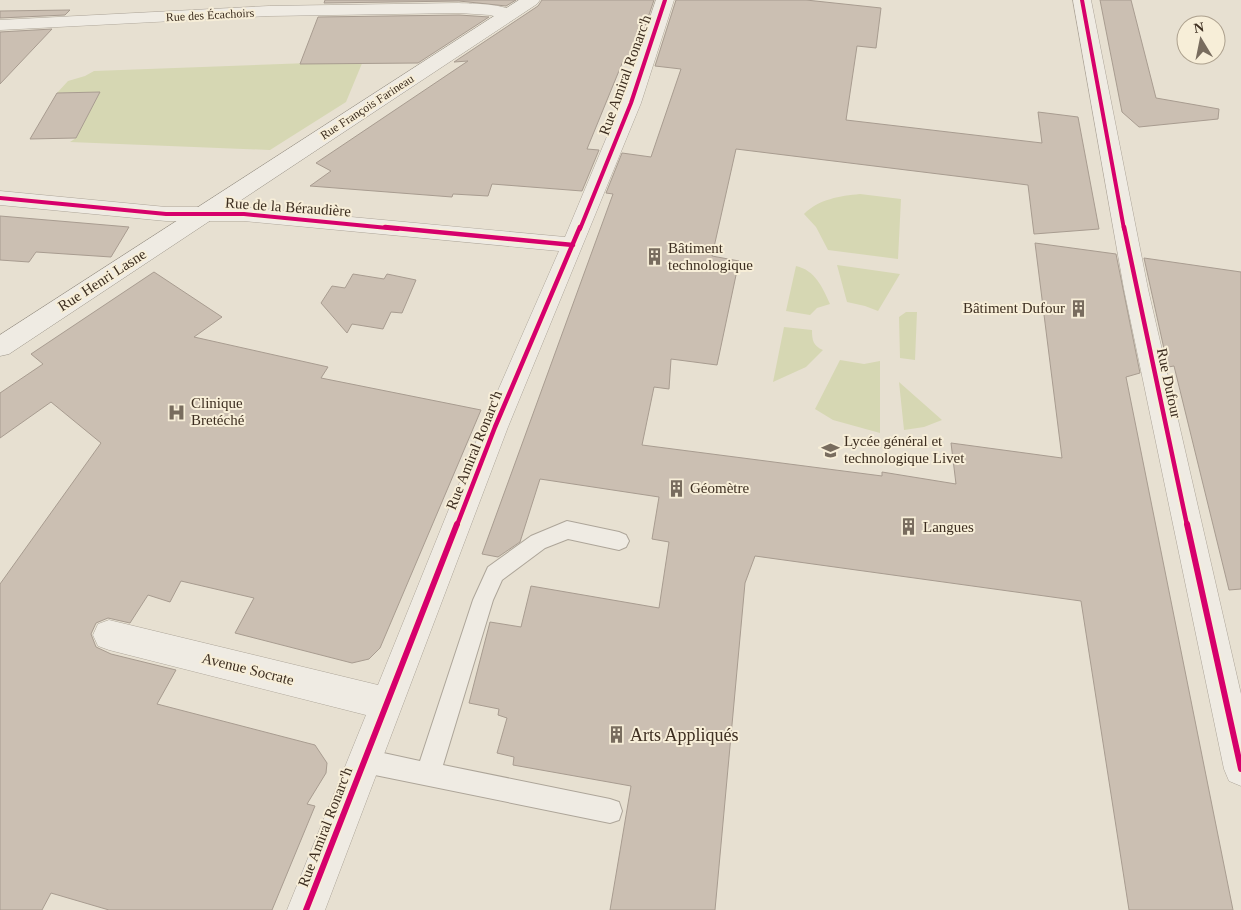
<svg xmlns="http://www.w3.org/2000/svg" width="1241" height="910" font-family="'Times New Roman',serif">
<rect width="100%" height="100%" fill="#e7e0d1"/>
<!-- green -->
<path fill="#d6d7b3" d="M 363,61 L 346,102 L 270,150 L 70,142 L 76,138 L 100,92 L 57,93 L 68,81 L 85,76 L 94,71 Z
M 860,194 L 901,199 L 898,259 L 828,250 L 816,227 L 804,214 C 819,199 840,196 860,194 Z
M 837,265 L 900,274 L 878,311 L 865,306 L 847,302 Z
M 796,266 C 815,270 823,288 830,304 L 817,308 L 810,315 L 786,311 Z
M 906,312 L 917,312 L 915,360 L 900,358 L 899,317 Z
M 784,327 L 812,330 C 812,340 813,346 823,350 L 806,367 L 773,382 Z
M 840,360 L 864,364 L 880,361 L 880,433 L 833,420 L 815,409 Z
M 899,382 L 942,420 L 924,427 L 904,430 Z"/>
<!-- building -->
<path fill="#cbbfb2" stroke="#a89c90" d="M 325,0 L 516,0 L 506,6 L 459,1 L 324,3 Z
M 542,0 L 654,0 L 633,62 L 623,61 L 587,149 L 599,150 L 582,191 L 492,184 L 488,196 L 453,194 L 452,197 L 310,186 L 331,171 L 316,163 L 468,61 L 454,62 L 538,6 Z
M 676,0 L 806,0 L 881,8 L 876,48 L 857,46 L 846,120 L 1042,143 L 1038,112 L 1078,117 L 1099,229 L 1034,234 L 1028,185 L 736,149 L 712,256 L 739,261 L 717,365 L 671,359 L 669,389 L 654,387 L 642,445 L 882,476 L 882,472 L 956,484 L 951,443 L 1062,458 L 1035,243 L 1116,254 L 1140,373 L 1126,377 L 1233,910 L 1129,910 L 1081,601 L 755,556 L 745,583 L 715,910 L 610,910 L 631,786 L 513,765 L 514,757 L 497,753 L 507,718 L 498,715 L 499,709 L 469,703 L 490,622 L 521,627 L 531,586 L 659,608 L 669,542 L 652,539 L 659,497 L 540,479 L 520,542 L 498,557 L 482,554 L 613,194 L 606,193 L 622,153 L 651,157 L 681,69 L 655,66 Z
M 1100,0 L 1131,0 L 1156,98 L 1219,109 L 1218,119 L 1139,127 L 1122,112 Z
M 70,10 L 65,15 L 0,18 L 0,11 Z
M 459,15 L 489,17 L 418,63 L 300,64 L 318,17 Z
M 52,29 L 0,84 L 0,32 Z
M 100,92 L 76,138 L 30,139 L 57,93 Z
M 0,216 L 59,221 L 129,227 L 111,257 L 36,252 L 29,262 L 0,260 Z
M 1144,258 L 1241,272 L 1241,589 L 1229,590 L 1174,366 L 1168,367 Z
M 154,272 L 222,317 L 194,337 L 328,367 L 321,378 L 481,410 L 380,648 L 369,659 L 352,663 L 235,633 L 254,598 L 181,581 L 170,602 L 148,595 L 130,623 L 108,618 L 96,623 L 91,634 L 96,647 L 111,654 L 176,670 L 157,704 L 315,745 L 327,763 L 326,773 L 307,804 L 315,806 L 272,910 L 109,910 L 51,893 L 42,910 L 0,910 L 0,584 L 101,443 L 51,402 L 0,438 L 0,393 L 43,364 L 31,354 Z
M 353,274 L 384,279 L 387,274 L 416,280 L 402,313 L 391,312 L 383,329 L 352,324 L 347,333 L 321,303 L 332,286 L 345,288 Z"/>
<g fill="none" stroke-linecap="round" stroke-linejoin="round">
<defs>
<path id="lane" d="M 567,521 L 619,532 L 626,535 L 629,541 L 626,547 L 619,550 L 568,539 L 545,548 L 502,580 L 493,600 L 443,765 L 610,799 L 619,802 L 622,811 L 619,820 L 610,823 L 365,773 L 357,769 L 353,761 L 357,753 L 365,749 L 420,761 L 473,600 L 488,567 L 531,536 Z"/>
<path id="street" d="M 656,0 L 674,0 L 641,103 L 508,427 L 325,910 L 287,910 L 366,715 L 109,650 L 98,646 L 93,635 L 98,624 L 109,620 L 378,685 L 482,427 L 559,251 L 244,221 L 166,221 L 0,205 L 0,191 L 166,207 L 244,207 L 565,237 L 621,103 Z
M 1073,0 L 1091,0 L 1148,289 L 1241,694 L 1241,786 L 1229,781 L 1224,769 L 1124,289 Z
M 459,3 C 473,4 509,3 517,15 L 514,19 L 508,20 L 490,15 L 459,13 L 269,16 L 0,30 L 0,20 L 269,6 Z"/>
<path id="secondary" d="M 519,0 L 540,0 L 537,4 L 9,354 L 0,356 L 0,335 Z"/>
</defs>
<!-- lane casing -->
<use href="#lane" stroke="#ada599" stroke-width="2"/>
<!-- street casing -->
<use href="#street" stroke="#ada599" stroke-width="1"/>
<!-- secondary casing -->
<use href="#secondary" stroke="#9c958a" stroke-width="1"/>
<!-- lane -->
<use href="#lane" fill="#efebe3" fill-rule="evenodd"/>
<!-- street -->
<use href="#street" fill="#efebe3" fill-rule="evenodd"/>
<!-- secondary -->
<use href="#secondary" fill="#efebe3" fill-rule="evenodd"/>
<defs>
<path id="cycleway-far2" d="M 1082,0 L 1124,229
M 0,198 L 166,214 L 244,214 L 398,229
M 580,229 L 631,103 L 665,0"/>
<path id="cycleway-far1" d="M 385,227 L 573,245
M 1124,227 L 1187,525
M 457,525 L 495,427 L 580,227"/>
<path id="cycleway" d="M 1187,524 L 1241,769
M 306,910 L 457,524"/>
</defs>
<!-- cycleway-far2 casing -->
<use href="#cycleway-far2" stroke="#f7eed8" stroke-width="6"/>
<!-- cycleway-far1 casing -->
<use href="#cycleway-far1" stroke="#f7eed8" stroke-width="8"/>
<!-- cycleway casing -->
<use href="#cycleway" stroke="#f7eed8" stroke-width="9"/>
<!-- cycleway-far2 -->
<use href="#cycleway-far2" stroke="#d6006c" stroke-width="4"/>
<!-- cycleway-far1 -->
<use href="#cycleway-far1" stroke="#d6006c" stroke-width="4.5"/>
<!-- cycleway -->
<use href="#cycleway" stroke="#d6006c" stroke-width="6"/>
</g>
<!-- icons -->
<defs>
<symbol id="building-bare" viewBox="-9 -9 18 18"><path d="M-4-6H4V6H1V3H-1V6H-4ZM-2.5-4.3h1.7v1.8h-1.7ZM.8-4.3h1.7v1.8H.8ZM-2.5-1h1.7V.8h-1.7ZM.8-1h1.7V.8H.8Z" fill="#786c5e" stroke="#f7eed8" stroke-width="2.5" paint-order="stroke"/></symbol>
<symbol id="hospital-bare" viewBox="-9 -9 18 18"><path d="M-5-5h3v3.5h4V-5h3V5h-3V1.5h-4V5h-3Z" fill="#786c5e" stroke="#f7eed8" stroke-width="2.5" paint-order="stroke"/></symbol>
<symbol id="school-bare" viewBox="-9 -9 18 18"><path d="M0-5L7-2L0 1L-7-2ZM-4 1L0 2.5L4 1V4Q0 6-4 4Z" fill="#786c5e" stroke="#f7eed8" stroke-width="2.5" paint-order="stroke"/></symbol>
</defs>
<g fill-rule="evenodd">
<use href="#building-bare" x="642" y="244" width="25" height="25"/>
<use href="#building-bare" x="1066" y="296" width="25" height="25"/>
<use href="#hospital-bare" x="164" y="400" width="25" height="25"/>
<use href="#school-bare" x="818" y="438" width="25" height="25"/>
<use href="#building-bare" x="664" y="476" width="25" height="25"/>
<use href="#building-bare" x="896" y="514" width="25" height="25"/>
<use href="#building-bare" x="604" y="722" width="25" height="25"/>
</g>
<g text-anchor="middle" stroke-width="4" stroke-linejoin="round" paint-order="stroke">
<!-- far-street labels -->
<g font-size="12" fill="#3d2e20" stroke="#f7eed8">
<text transform="translate(210 15) rotate(-3)" y="4">Rue des Écachoirs</text>
<text transform="translate(367 107) rotate(-33)" y="4">Rue François Farineau</text>
</g>
<!-- street labels -->
<g font-size="15" fill="#3d2e20" stroke="#f7eed8">
<text transform="translate(625 75) rotate(-70)" y="5">Rue Amiral Ronarc'h</text>
<text transform="translate(288 207) rotate(4)" y="5">Rue de la Béraudière</text>
<text transform="translate(102 280) rotate(-33)" y="5">Rue Henri Lasne</text>
<text transform="translate(1169 383) rotate(78)" y="5">Rue Dufour</text>
<text transform="translate(474 450) rotate(-68)" y="5">Rue Amiral Ronarc'h</text>
<text transform="translate(248 669) rotate(14)" y="5">Avenue Socrate</text>
<text transform="translate(325 827) rotate(-69)" y="5">Rue Amiral Ronarc'h</text>
</g>
<!-- poi labels -->
<g font-size="15" fill="#3d2e20" stroke="#f7eed8" text-anchor="start">
<text x="668" y="253">Bâtiment<tspan x="668" dy="17">technologique</tspan></text>
<text x="1065" y="313" text-anchor="end">Bâtiment Dufour</text>
<text x="191" y="408">Clinique<tspan x="191" dy="17">Bretéché</tspan></text>
<text x="844" y="446">Lycée général et<tspan x="844" dy="17">technologique Livet</tspan></text>
<text x="690" y="493">Géomètre</text>
<text x="923" y="532">Langues</text>
</g>
<!-- near-poi labels -->
<g font-size="18" fill="#3d2e20" stroke="#f7eed8" text-anchor="start">
<text x="630" y="741">Arts Appliqués</text>
</g>
</g>
<!-- north arrow -->
<g transform="translate(1201 40) rotate(350)"><circle r="24" fill="#f7eed8" stroke="#ada18e"/>
<path d="M0-4L9 19L0 12L-9 19Z" fill="#786c5e"/>
<text y="-8" font-size="14" font-weight="bold" text-anchor="middle" fill="#3d2e20">N</text>
</g>
</svg>
